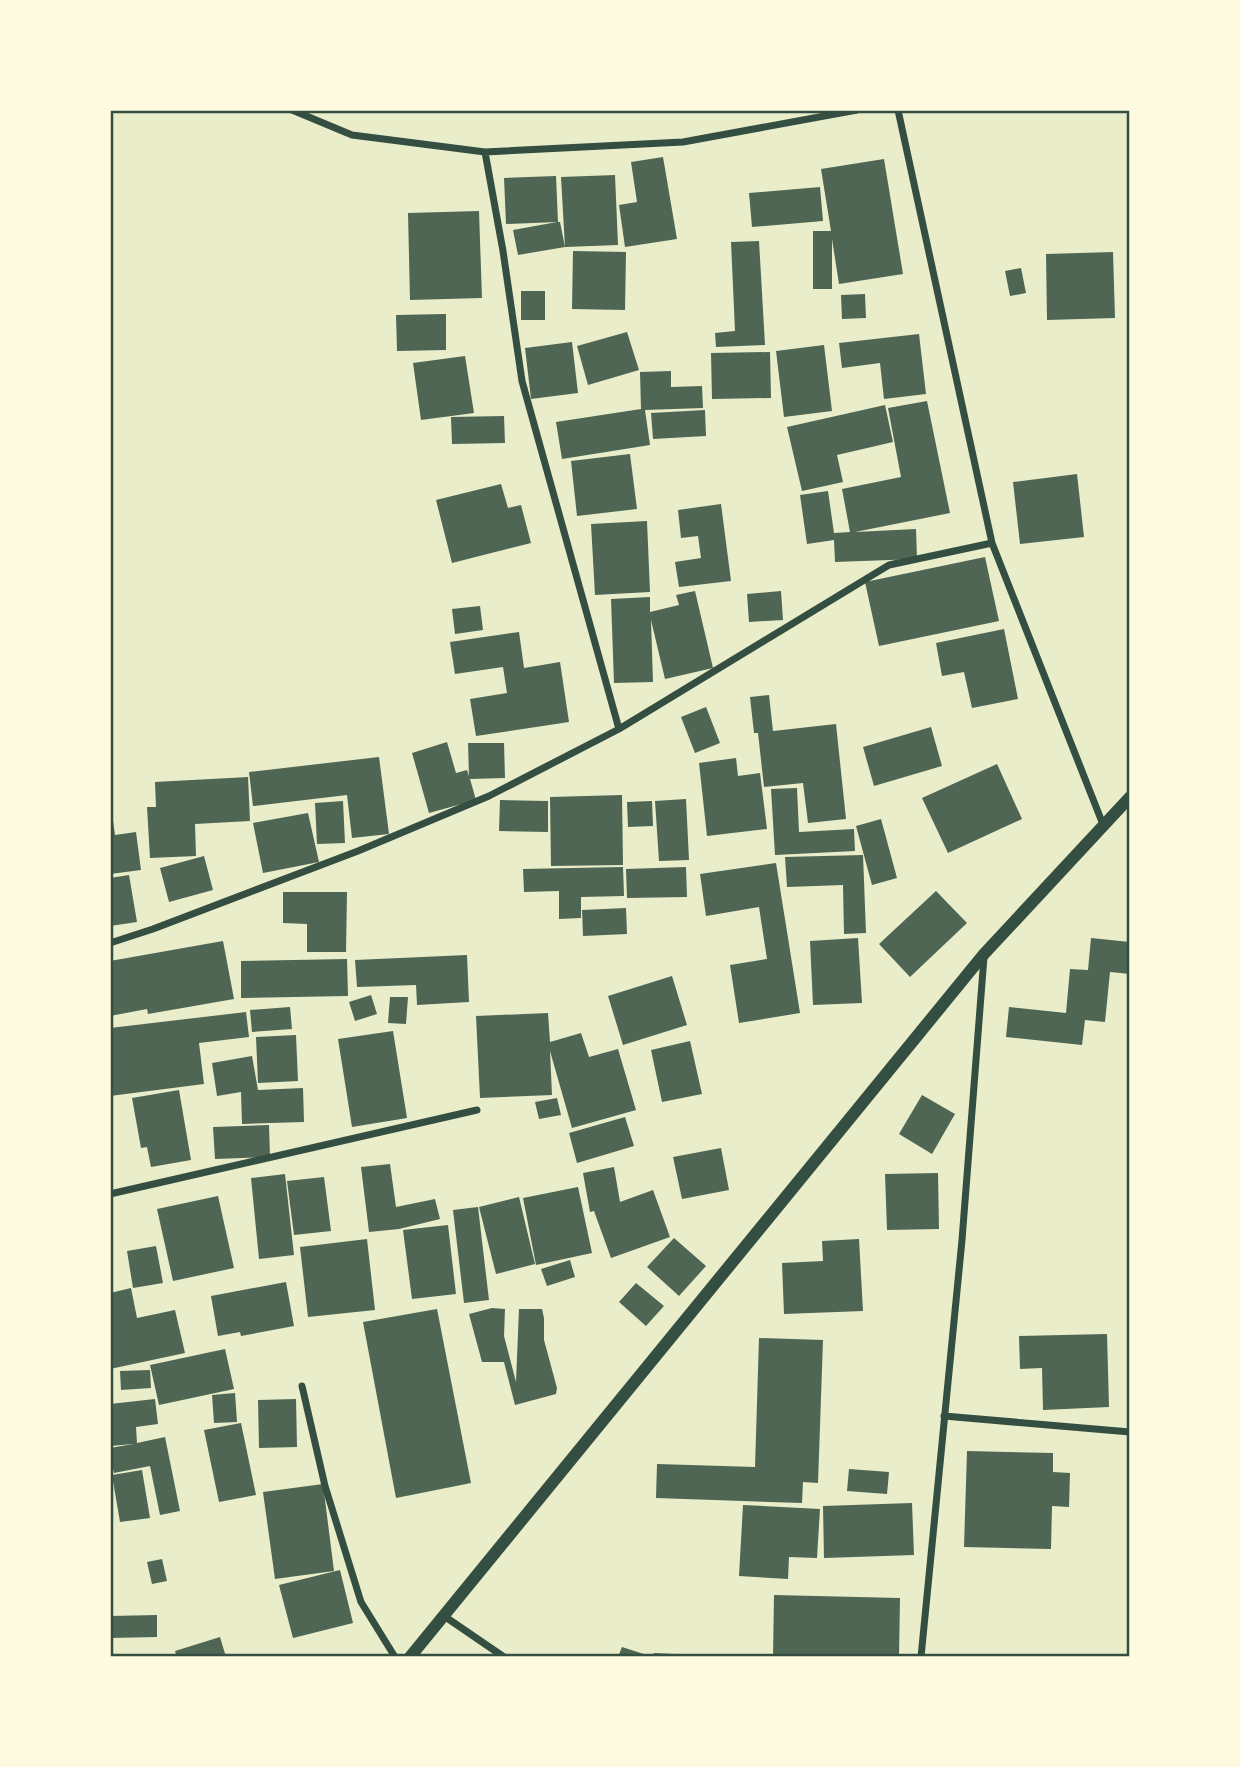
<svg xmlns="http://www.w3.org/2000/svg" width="1240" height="1767" font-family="Montserrat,sans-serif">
<rect width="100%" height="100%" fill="#e9edc9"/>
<!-- building -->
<path fill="#4f6655" d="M 663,157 L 677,239 L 625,247 L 619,205 L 637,202 L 631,162 Z
M 884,159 L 903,274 L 839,284 L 832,239 L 832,289 L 813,289 L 813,231 L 831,231 L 821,169 Z
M 615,175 L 618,245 L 565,247 L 561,177 Z
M 556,176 L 558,222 L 560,222 L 565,247 L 518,255 L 513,230 L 557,222 L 506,224 L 504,178 Z
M 820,187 L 823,221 L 752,227 L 749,193 Z
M 479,211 L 482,298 L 410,300 L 408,213 Z
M 759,241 L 765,345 L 716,347 L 715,333 L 735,331 L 731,242 Z
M 573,251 L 626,252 L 625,310 L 572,309 Z
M 1113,252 L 1115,318 L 1047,320 L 1046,254 Z
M 1021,268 L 1026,293 L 1010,296 L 1005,271 Z
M 521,291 L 545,291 L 545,320 L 521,320 Z
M 865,294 L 866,318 L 842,319 L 841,295 Z
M 446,314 L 446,350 L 397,351 L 396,315 Z
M 627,332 L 639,370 L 588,385 L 577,346 Z
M 919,334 L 926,394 L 884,399 L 880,363 L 842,368 L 839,343 Z
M 572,342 L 578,393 L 531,399 L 525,348 Z
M 824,345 L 832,411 L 784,417 L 776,351 Z
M 770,352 L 771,398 L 712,399 L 711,353 Z
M 465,356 L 474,413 L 421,420 L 413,363 Z
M 671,371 L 671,387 L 702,386 L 703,408 L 645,410 L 650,445 L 562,459 L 556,422 L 641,409 L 640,372 Z
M 927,401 L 950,513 L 855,532 L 916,529 L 917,559 L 835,562 L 834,540 L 807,544 L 800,495 L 828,491 L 834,533 L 850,532 L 842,489 L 901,477 L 888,408 Z
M 885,405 L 893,442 L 837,455 L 843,482 L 802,491 L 787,427 Z
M 705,410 L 706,436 L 653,439 L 651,413 Z
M 504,416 L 505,443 L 452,444 L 451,417 Z
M 630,454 L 637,509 L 577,516 L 571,461 Z
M 1077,474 L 1084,537 L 1020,544 L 1013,482 Z
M 501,484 L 508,508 L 521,505 L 531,543 L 452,563 L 436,500 Z
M 721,504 L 731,581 L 679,587 L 675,562 L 701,558 L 698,536 L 681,538 L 678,510 Z
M 647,521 L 650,592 L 595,595 L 591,524 Z
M 985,557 L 999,621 L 879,646 L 865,582 Z
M 695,591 L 713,668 L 665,679 L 651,620 L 653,682 L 614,683 L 611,599 L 650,597 L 650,612 L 679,605 L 676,595 Z
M 781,591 L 783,620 L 749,622 L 747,594 Z
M 480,606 L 483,630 L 455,634 L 452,609 Z
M 1004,629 L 1018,699 L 972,708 L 964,672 L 942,676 L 936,643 Z
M 519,632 L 524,668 L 560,662 L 569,722 L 476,736 L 470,699 L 507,693 L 503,667 L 455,674 L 450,642 Z
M 769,695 L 773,731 L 836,724 L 846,819 L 808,823 L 803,783 L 764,787 L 758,733 L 754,733 L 750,697 Z
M 706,707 L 720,743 L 695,753 L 681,717 Z
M 931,727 L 942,766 L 874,786 L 863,747 Z
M 447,742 L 456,773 L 467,770 L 469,776 L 468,743 L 504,743 L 505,778 L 470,779 L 476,800 L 429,813 L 412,753 Z
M 379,757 L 389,834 L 352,838 L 347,795 L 253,806 L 249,772 Z
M 736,758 L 738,776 L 760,773 L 767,829 L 707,836 L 699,763 Z
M 997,764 L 1022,819 L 948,853 L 922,798 Z
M 248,777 L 250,821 L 195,824 L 196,856 L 150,858 L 147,807 L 156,807 L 155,782 Z
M 797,788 L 799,832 L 854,829 L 855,851 L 775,855 L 771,789 Z
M 622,795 L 623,865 L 551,866 L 550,797 Z
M 686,799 L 689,860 L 659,861 L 655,801 Z
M 500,800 L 548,801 L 548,832 L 499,831 Z
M 343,801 L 345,843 L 317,844 L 315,803 Z
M 652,801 L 653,826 L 628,827 L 627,802 Z
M 110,813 L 112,813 L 115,835 L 136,832 L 141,870 L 110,874 Z
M 308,813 L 319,862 L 263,873 L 253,823 Z
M 881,819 L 897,878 L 872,885 L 856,826 Z
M 863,855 L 866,933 L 844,934 L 843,885 L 787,887 L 785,857 Z
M 204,856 L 213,890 L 169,902 L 160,868 Z
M 776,863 L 800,1013 L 739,1023 L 730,965 L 767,959 L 759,907 L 706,916 L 700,874 Z
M 623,867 L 624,896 L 581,897 L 581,918 L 559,919 L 559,891 L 524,892 L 523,869 Z
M 686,867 L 687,897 L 627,898 L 626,869 Z
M 129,875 L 137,922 L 110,926 L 110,878 Z
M 936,891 L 967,923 L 910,977 L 879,944 Z
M 283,892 L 347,892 L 346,952 L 307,952 L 307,924 L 283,923 Z
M 626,908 L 627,934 L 583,936 L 582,910 Z
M 858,938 L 862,1003 L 813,1005 L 810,941 Z
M 1091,938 L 1130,942 L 1130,974 L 1110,972 L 1105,1022 L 1085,1020 L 1082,1045 L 1006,1037 L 1009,1007 L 1066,1013 L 1070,969 L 1088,970 Z
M 223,941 L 234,999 L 148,1014 L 147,1009 L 110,1016 L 110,961 Z
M 467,955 L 469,1002 L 417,1005 L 416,985 L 357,987 L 355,960 Z
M 347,959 L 348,996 L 241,998 L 241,961 Z
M 672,976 L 687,1025 L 623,1045 L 608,996 Z
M 371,995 L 377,1014 L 355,1021 L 349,1002 Z
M 390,997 L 408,997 L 406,1024 L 388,1023 Z
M 290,1007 L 292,1029 L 252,1032 L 250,1010 Z
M 246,1012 L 249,1037 L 199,1043 L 204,1084 L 110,1096 L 110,1028 Z
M 548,1013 L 550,1042 L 581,1033 L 589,1057 L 618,1049 L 636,1110 L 572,1128 L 550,1051 L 552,1095 L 480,1098 L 476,1016 Z
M 393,1031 L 407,1118 L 352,1127 L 338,1039 Z
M 296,1035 L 298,1081 L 258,1083 L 256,1037 Z
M 690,1041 L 702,1094 L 662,1102 L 651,1050 Z
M 252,1056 L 258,1090 L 303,1088 L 304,1122 L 242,1124 L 241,1092 L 217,1096 L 212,1063 Z
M 179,1090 L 191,1160 L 151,1167 L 147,1147 L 141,1148 L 132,1098 Z
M 922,1095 L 955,1114 L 932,1154 L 899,1134 Z
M 557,1098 L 561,1115 L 539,1119 L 535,1102 Z
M 625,1117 L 634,1146 L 577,1163 L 569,1133 Z
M 269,1125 L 270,1157 L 215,1159 L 213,1127 Z
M 721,1148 L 729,1190 L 682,1199 L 673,1157 Z
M 390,1164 L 396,1207 L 435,1199 L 440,1219 L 399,1229 L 369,1232 L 361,1167 Z
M 614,1167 L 620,1202 L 653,1190 L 670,1237 L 611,1258 L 594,1211 L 590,1212 L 583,1173 Z
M 938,1173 L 939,1229 L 887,1230 L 885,1174 Z
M 285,1174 L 294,1255 L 259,1259 L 251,1178 Z
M 324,1177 L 331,1231 L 294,1235 L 287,1181 Z
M 578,1187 L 592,1253 L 536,1265 L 523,1198 Z
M 218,1196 L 234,1268 L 173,1281 L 157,1209 Z
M 519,1197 L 535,1264 L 496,1274 L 479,1207 Z
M 478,1207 L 489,1300 L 464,1303 L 453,1210 Z
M 448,1225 L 456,1294 L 412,1299 L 403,1230 Z
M 674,1238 L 706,1266 L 679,1296 L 647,1267 Z
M 367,1239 L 375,1310 L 308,1317 L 300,1247 Z
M 859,1239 L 863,1311 L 784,1314 L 782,1263 L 823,1261 L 822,1241 Z
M 156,1246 L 163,1283 L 133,1288 L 127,1251 Z
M 570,1260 L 575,1277 L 547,1286 L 541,1269 Z
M 286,1282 L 294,1326 L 241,1336 L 240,1332 L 218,1336 L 211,1296 Z
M 636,1283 L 664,1306 L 646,1326 L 619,1302 Z
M 131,1288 L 137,1318 L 175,1310 L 185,1353 L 110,1369 L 110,1293 Z
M 492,1308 L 505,1309 L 504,1336 L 516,1382 L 519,1309 L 542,1309 L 544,1318 L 544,1340 L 557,1388 L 556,1394 L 515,1405 L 504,1362 L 482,1362 L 469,1314 Z
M 437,1309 L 471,1483 L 396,1498 L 363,1322 Z
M 1107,1334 L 1109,1407 L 1043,1410 L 1042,1368 L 1020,1369 L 1019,1336 Z
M 759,1338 L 823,1340 L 818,1483 L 803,1482 L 802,1503 L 656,1498 L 657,1464 L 755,1467 Z
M 225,1349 L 234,1389 L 159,1405 L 150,1365 Z
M 150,1370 L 151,1388 L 121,1390 L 120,1371 Z
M 235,1393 L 237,1422 L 214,1423 L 212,1395 Z
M 155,1399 L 158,1424 L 136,1427 L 137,1443 L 165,1437 L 180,1511 L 160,1515 L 150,1466 L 114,1473 L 110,1456 L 110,1448 L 133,1444 L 110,1446 L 110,1404 Z
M 296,1399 L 297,1447 L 259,1448 L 258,1400 Z
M 241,1423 L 256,1495 L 219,1502 L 204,1430 Z
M 967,1451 L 1053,1453 L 1053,1472 L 1070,1473 L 1069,1507 L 1052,1506 L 1051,1549 L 964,1547 Z
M 849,1469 L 889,1472 L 887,1494 L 847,1491 Z
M 142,1470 L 150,1518 L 120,1522 L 112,1475 Z
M 323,1484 L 334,1571 L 275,1579 L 263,1492 Z
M 912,1503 L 914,1555 L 824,1558 L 823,1506 Z
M 743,1505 L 820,1509 L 817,1558 L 789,1557 L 788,1579 L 739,1576 Z
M 162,1559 L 167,1581 L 152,1584 L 147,1562 Z
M 340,1570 L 353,1623 L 293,1638 L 279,1585 Z
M 774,1595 L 900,1598 L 899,1657 L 773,1657 Z
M 157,1615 L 157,1637 L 110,1638 L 110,1616 Z
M 220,1637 L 226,1657 L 177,1657 L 175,1651 Z
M 622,1647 L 650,1656 L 650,1657 L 618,1657 Z
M 654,1653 L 695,1655 L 695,1657 L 653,1657 Z"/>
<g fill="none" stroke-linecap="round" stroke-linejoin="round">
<!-- minor -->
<path stroke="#344e41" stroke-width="7" d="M 292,110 L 352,135 L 485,152 L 683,142 L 857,110
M 898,110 L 992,543 L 1104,827
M 485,152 L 503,251 L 522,381 L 619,729
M 110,943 L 153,929 L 358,851 L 489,796 L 619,729 L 889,565 L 992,543
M 110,1194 L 477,1110
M 302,1386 L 325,1486 L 361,1602 L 395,1657
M 944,1416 L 1130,1432
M 444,1616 L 504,1657
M 921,1657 L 962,1240 L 984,957"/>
<!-- tertiary -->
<path stroke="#344e41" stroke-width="12" d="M 410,1657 L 984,954 L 1130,797"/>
</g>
<!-- border -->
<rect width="1240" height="1767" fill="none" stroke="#fefae0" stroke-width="224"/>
<rect x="112" y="112" width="1016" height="1543" fill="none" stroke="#344e41" stroke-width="2.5"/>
</svg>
